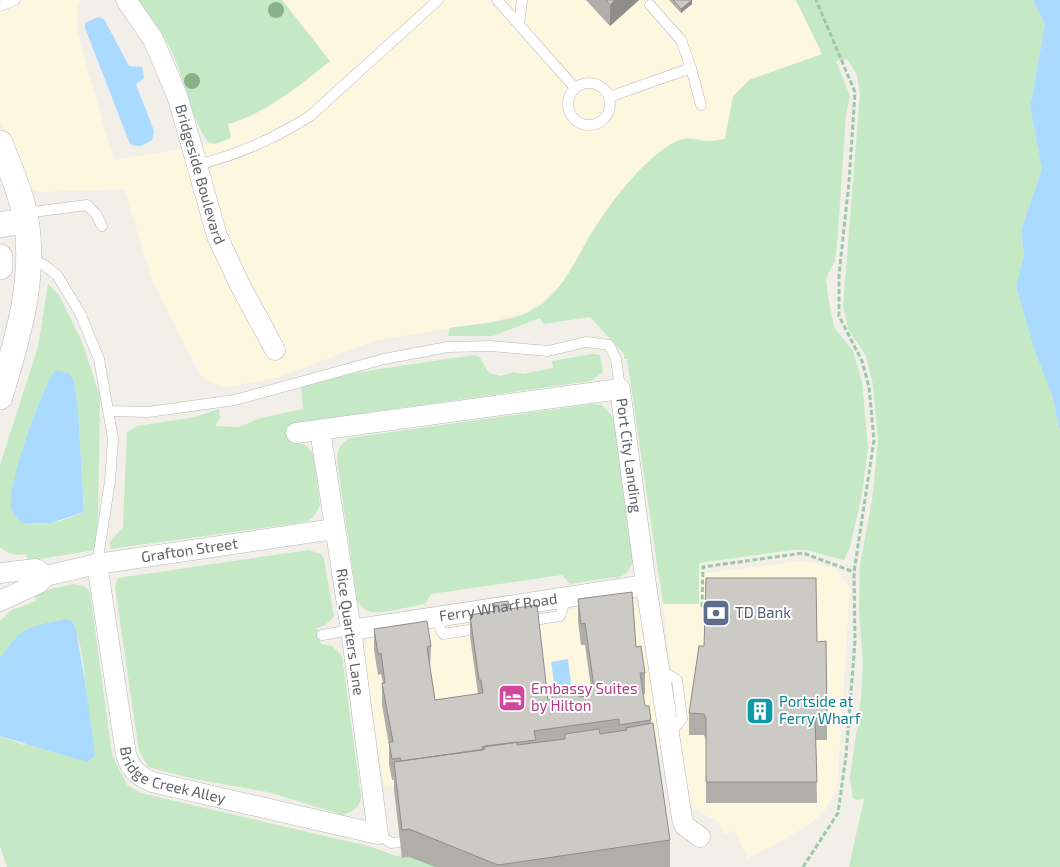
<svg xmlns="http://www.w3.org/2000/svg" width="1060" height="867" font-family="'Exo 2',sans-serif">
<rect width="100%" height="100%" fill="#f1efe8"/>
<!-- commercial -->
<path fill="#fef7e0" d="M 0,0 L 80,0 L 77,9 L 77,32 L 114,160 L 227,141 L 228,124 L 251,117 L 330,61 L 282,0 L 795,0 L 823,53 L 733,96 L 726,139 L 709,142 L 693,137 L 679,140 L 664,149 L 633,177 L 593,230 L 562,285 L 529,311 L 495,321 L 377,340 L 279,377 L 224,388 L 202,378 L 153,282 L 124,189 L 43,192 L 28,190 L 13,144 L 0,123 Z
M 801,561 L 834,568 L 850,588 L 837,790 L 823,813 L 808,825 L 775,845 L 747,858 L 735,831 L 724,834 L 720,823 L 690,807 L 659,579 Z
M 629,601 L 637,606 L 641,614 L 660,744 L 656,747 L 384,787 L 363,650 L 368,640 L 379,635 Z"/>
<!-- green -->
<path fill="#c5e8c5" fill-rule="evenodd" d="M 138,0 L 282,0 L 330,61 C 298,87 268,112 228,124 L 231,138 L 215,144 L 208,142 C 191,118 186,86 175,59 C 166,37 152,19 138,0 Z
M 796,0 L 1033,0 L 1045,24 L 1030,107 L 1042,169 L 1021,230 L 1024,255 L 1016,287 L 1052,395 L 1060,431 L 1060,867 L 849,867 L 864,799 L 857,800 L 853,798 L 850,778 L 861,699 L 863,663 L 859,611 L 860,565 L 872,501 L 878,440 L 873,385 L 866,356 L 848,329 L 843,306 L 860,94 L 857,75 L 847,59 L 836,61 L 850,96 L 846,115 L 837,245 L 835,260 L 826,279 L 828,296 L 834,327 L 853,351 L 862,382 L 868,448 L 862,494 L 850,547 L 844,560 L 806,550 L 793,550 L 699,563 L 699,604 L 663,604 L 627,359 L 624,359 L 624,354 L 590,317 L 543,324 L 540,318 L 493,336 L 448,336 L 450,328 C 475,324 505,323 529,312 C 561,296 575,261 592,232 C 611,202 644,157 677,141 C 690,135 698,142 710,141 C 715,141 721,139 725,139 L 733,96 L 749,80 L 822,54 Z
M 48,284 L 59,295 L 82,342 L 100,397 L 98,519 L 95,550 L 28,561 L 26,554 C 15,556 8,554 0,547 L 0,465 L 38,347 ZM 74,380 L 78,409 L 84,512 C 64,522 44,525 22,524 L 20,461 L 36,410 L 43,393 Z
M 593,354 L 600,355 L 603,372 L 591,381 L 293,423 L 297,444 L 304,444 L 313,453 L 320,505 L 314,516 L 308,521 L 298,523 L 110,549 L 110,542 L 123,527 L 127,432 L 137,426 L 195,417 L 219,409 L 220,418 L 215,426 L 239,427 L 261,418 L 303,409 L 301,385 L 360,372 L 474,355 L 480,358 L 489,373 L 501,376 L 513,372 L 523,374 L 553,368 L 552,361 Z
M 593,404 L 602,405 L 614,418 L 633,562 L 627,573 L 616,579 L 615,577 L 570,584 L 562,575 L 431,594 L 425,604 C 411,606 380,615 368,611 C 363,609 360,605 357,600 L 337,460 C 337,449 341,444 349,438 Z
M 309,550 L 321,554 L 324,559 L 334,617 L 324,626 L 317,628 L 321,644 L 332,646 L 342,656 L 361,797 C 359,808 354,811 343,815 L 268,792 L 194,779 L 148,767 L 139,751 L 115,587 L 118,578 Z
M 74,584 L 85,587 L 90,592 L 112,755 L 127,785 L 141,793 L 372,847 L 396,856 L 402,855 L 403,858 L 409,857 L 435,867 L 7,867 L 0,846 L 0,736 L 24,745 L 86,695 C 85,671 82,642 72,621 L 15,638 L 9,649 L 0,657 L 0,621 L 12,610 L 36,601 L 34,593 Z"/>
<!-- water -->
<path fill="#aadaff" d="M 1033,0 L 1060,0 L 1060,431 L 1052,395 L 1034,348 L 1016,286 L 1024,255 L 1021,230 L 1042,169 L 1030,107 L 1045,24 Z
M 98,17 L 104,19 L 129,66 L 142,67 L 144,78 L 136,84 L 154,131 L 152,140 C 144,145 139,148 130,144 L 85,28 L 85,23 Z
M 56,370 L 69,373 L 74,380 L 78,409 L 84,512 L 51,523 L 22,524 C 18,519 12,513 11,508 C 6,490 43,382 56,370 Z
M 67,619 L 72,621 L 76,629 L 85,682 L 95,755 L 87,762 L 0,736 L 0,657 C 7,651 9,645 15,639 C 27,624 50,623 67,619 Z
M 568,659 L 573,701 L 557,703 L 551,662 Z"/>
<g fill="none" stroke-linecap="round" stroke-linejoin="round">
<defs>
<path id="service" d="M 497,0 L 575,88
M 650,5 L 681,40 L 691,68 L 701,105
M 0,6 L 15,0
M 519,24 L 522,0
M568 104a21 21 0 1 1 42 0a21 21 0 1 1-42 0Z
M 609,97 L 691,68
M 196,165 C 238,155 274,139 310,116 L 438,0
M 25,213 L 87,205 L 96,214 L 102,226
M 30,258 L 44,265 L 57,275 L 80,313 L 99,359 L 113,439 L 110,481 L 97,564
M 109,411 L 148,412 L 235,400 L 384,359 L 448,347 L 491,346 L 548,351 L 586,342 L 609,345 L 616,359 L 620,389
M 434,617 L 443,634 L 483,628
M 527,621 L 560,616 L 566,597
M 322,635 L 351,630
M 659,669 L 677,680 L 682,719 L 670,732
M 378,834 L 391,843 L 401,842"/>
<g id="minor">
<path id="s1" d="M 126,0 L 153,39 L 178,98 L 217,236 L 240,285 L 275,350"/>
<path id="s2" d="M 296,433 L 620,389 L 646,585 L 682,818 L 684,825 L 700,837"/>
<path id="s3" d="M 97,564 L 126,754 C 130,769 137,775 152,782 L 378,834 L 351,630 L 320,430"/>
<path d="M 0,573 L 36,569 L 45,576"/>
<path id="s4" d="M 0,601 L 39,583 L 45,576 L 97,564 L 334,529"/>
<path id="s5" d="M 351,630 L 646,585"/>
</g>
<path id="tertiary" d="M 0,143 C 10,168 21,193 26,220 C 36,280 17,340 0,397
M 0,225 L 26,220
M 0,257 L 0,267"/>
</defs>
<!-- service casing -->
<use href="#service" stroke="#b5b8bc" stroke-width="11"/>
<!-- minor casing -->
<use href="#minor" stroke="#b5b8bc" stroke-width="21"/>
<!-- tertiary casing -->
<use href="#tertiary" stroke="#b5b8bc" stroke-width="26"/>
<!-- path -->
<path stroke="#9cc7a9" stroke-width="3" stroke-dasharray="5 2.5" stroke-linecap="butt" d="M 702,607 L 703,567 L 803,553 L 854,572
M 803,867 L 838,813 L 846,756 L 855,641 L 854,572 L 874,440 L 869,387 L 862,361 L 839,316 L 839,275 L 849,182 L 855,92 L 816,0"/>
<!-- service -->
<use href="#service" stroke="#fff" stroke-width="10"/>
<!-- minor -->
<use href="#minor" stroke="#fff" stroke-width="20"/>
<!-- tertiary -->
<use href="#tertiary" stroke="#fff" stroke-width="25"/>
</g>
<!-- trees -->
<g fill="#89b387">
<circle cx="276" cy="10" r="8"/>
<circle cx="192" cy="81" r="8"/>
</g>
<!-- wall -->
<path fill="#afaea9" d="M 586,0 L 639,0 L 610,26 Z
M 669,0 L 692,0 L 692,4 L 681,13 Z
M 578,599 L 636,647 L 645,673 L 645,694 L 643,694 L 645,706 L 651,720 L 670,840 L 670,867 L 435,867 L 409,857 L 402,858 L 394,790 L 394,780 L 392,780 L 389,764 L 389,745 L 382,705 L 382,683 L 383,683 L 381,674 L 378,675 L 374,650 L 374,629 L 431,646 L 430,668 L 435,700 L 478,694 L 470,636 L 470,615 L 494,611 L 494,603 L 509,609 L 548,700 L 552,699 L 552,695 L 579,697 L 587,696 L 587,691 L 591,688 L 585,645 L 581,645 L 578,621 Z
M 817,642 L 827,718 L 827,740 L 816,740 L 817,803 L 706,803 L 706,740 L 704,735 L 689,735 L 689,713 L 704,646 Z"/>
<!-- shaded-wall -->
<path fill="#8f8d8a" d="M 615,0 L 639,0 L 610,26 L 610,5 Z
M 692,0 L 692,4 L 681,13 L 681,9 Z"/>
<!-- building -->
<path fill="#cccac5" stroke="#8f8d8a" d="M 606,0 L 615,0 L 610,5 Z
M 673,0 L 692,0 L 681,9 Z
M 706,578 L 816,578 L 817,642 L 826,641 L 827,718 L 815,718 L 817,782 L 706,782 L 706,718 L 704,714 L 689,713 L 699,646 L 704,646 Z
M 632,592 L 636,647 L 641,646 L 645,673 L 640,673 L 645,706 L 649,706 L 651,720 L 619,725 L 619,719 L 534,731 L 536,740 L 482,747 L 483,750 L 401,761 L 400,758 L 392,759 L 389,742 L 393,742 L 382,683 L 385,683 L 381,653 L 378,654 L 374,629 L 427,621 L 431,646 L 427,647 L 435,700 L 483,693 L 481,680 L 479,680 L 470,615 L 495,611 L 494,603 L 508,601 L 509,609 L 537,605 L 548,700 L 552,699 L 552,695 L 578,691 L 579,697 L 588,696 L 587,691 L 594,687 L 585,623 L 581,624 L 578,599 Z
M 653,723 L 670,840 L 498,865 L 409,829 L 402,830 L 394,762 L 485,749 L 485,746 L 517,742 L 517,745 L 565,739 L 565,734 L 599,729 L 600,734 L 627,730 L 626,728 Z"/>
<!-- icons -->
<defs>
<symbol id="bank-square" viewBox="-11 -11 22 22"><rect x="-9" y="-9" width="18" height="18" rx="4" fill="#5c6f8a" stroke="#fff"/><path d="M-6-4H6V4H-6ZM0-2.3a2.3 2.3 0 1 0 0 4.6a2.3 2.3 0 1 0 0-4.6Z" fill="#fff"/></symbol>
<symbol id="hotel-square" viewBox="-11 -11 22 22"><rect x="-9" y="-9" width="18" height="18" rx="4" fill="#d1479c" stroke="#fff"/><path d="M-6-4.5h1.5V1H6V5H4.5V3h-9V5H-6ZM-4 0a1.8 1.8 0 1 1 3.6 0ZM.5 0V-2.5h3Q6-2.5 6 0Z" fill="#fff"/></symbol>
<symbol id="building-square" viewBox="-11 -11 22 22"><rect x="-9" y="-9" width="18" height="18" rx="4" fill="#0f9aa8" stroke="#fff"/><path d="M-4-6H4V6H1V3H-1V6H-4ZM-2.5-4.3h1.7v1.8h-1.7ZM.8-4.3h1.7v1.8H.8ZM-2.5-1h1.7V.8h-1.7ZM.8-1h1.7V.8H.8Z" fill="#fff"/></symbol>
</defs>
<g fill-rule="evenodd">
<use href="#bank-square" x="700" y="597" width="32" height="32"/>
<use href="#hotel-square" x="496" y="682" width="32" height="32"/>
<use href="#building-square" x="744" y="695" width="32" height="32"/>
</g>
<g text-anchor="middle" stroke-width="4" stroke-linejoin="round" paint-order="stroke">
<!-- street labels -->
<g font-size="15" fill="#5f6368" stroke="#fff">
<text dy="5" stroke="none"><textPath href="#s1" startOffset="191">Bridgeside Boulevard</textPath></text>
<text dy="5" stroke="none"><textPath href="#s2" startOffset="394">Port City Landing</textPath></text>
<text dy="5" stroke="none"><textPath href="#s4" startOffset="199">Grafton Street</textPath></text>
<text dy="5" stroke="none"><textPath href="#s5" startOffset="149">Ferry Wharf Road</textPath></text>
<text transform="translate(350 632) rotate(82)" y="5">Rice Quarters Lane</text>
<text dy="5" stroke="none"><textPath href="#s3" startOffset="246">Bridge Creek Alley</textPath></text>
</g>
<!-- service labels -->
<g font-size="15" fill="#4e5e75" stroke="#fff" text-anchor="start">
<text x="735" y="618">TD Bank</text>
</g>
<!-- hotel labels -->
<g font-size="15" fill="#b23c85" stroke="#fff" text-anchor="start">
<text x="531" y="694">Embassy Suites<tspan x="531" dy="17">by Hilton</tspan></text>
</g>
<!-- culture labels -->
<g font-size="15" fill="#0d838f" stroke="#fff" text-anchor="start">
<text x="779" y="707">Portside at<tspan x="779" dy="17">Ferry Wharf</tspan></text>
</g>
</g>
</svg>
